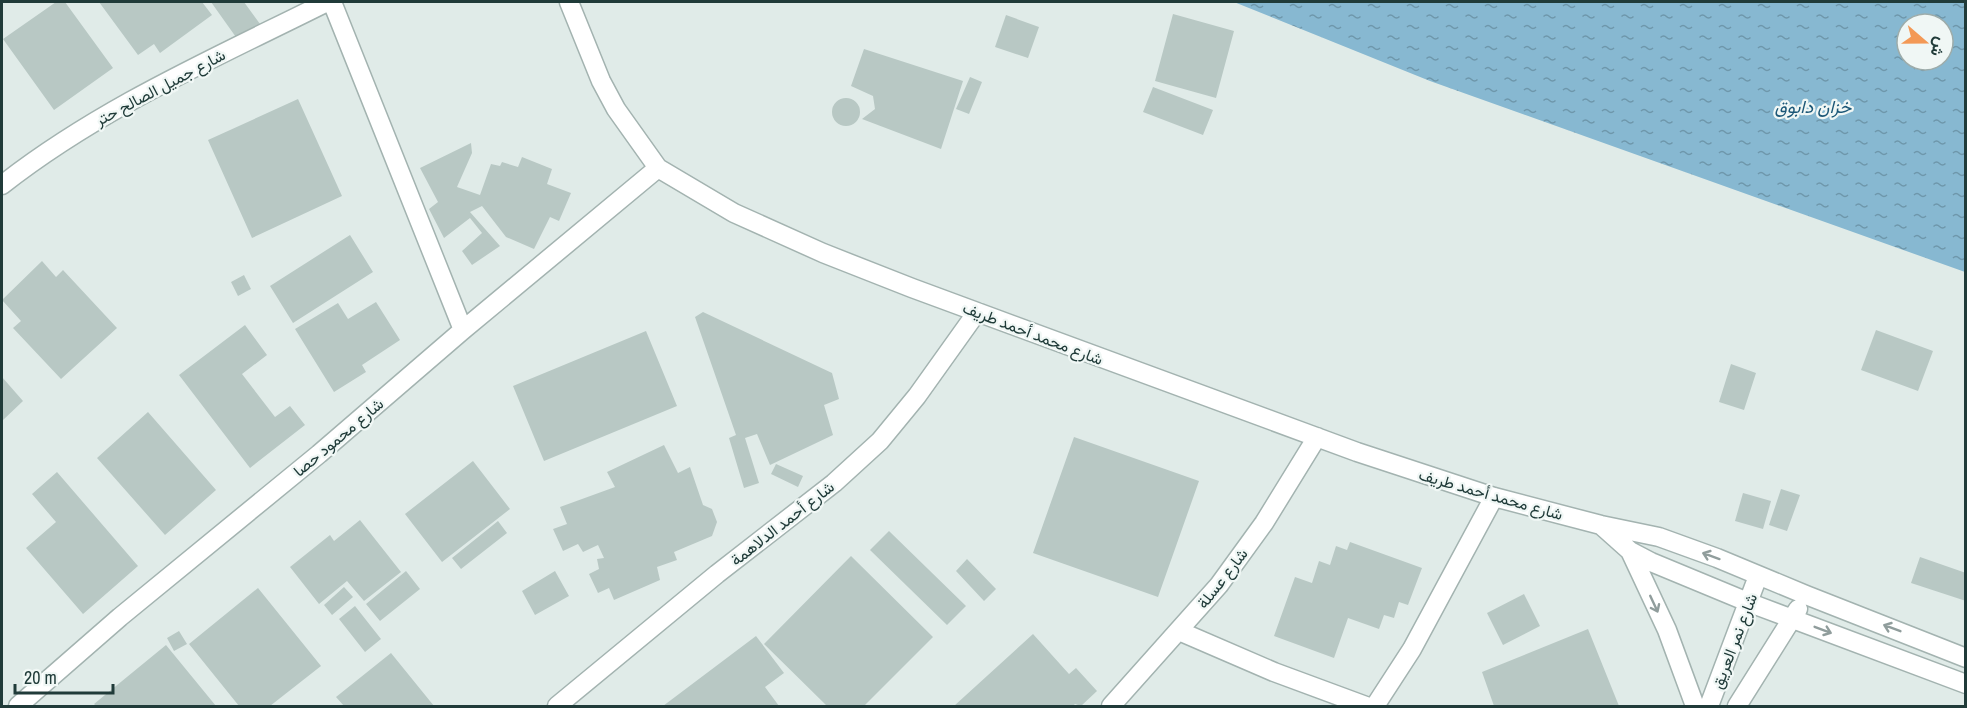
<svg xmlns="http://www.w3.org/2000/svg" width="1967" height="708" font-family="'Archivo Narrow',Vazirmatn,sans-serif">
<defs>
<pattern id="water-ripples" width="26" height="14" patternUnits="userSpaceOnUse" patternTransform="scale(1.5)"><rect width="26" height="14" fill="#87b8d1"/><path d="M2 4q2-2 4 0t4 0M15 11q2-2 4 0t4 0" fill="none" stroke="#6e97ab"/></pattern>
</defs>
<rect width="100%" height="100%" fill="#e0ebe8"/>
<!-- water -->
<path fill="url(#water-ripples)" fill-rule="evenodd" d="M 1234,2 L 1965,2 L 1965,272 L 1430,81 ZM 1907,24 L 1943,24 L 1943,60 L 1907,60 Z"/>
<!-- building -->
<path fill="#b8c8c4" d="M 56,2 L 65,2 L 113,68 L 54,110 L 3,39 Z
M 99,2 L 202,2 L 212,15 L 160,53 L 154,44 L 138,55 Z
M 211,2 L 244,2 L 260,24 L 238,40 Z
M 1173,14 L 1234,31 L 1216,98 L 1155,81 Z
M 1006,15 L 1039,27 L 1028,58 L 995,47 Z
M 864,49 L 963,81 L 941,149 L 862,119 L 875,109 L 873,96 L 851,86 Z
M 970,77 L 982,82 L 969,114 L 956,109 Z
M 1153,87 L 1213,110 L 1203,135 L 1143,112 Z
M832 112a14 14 0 1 1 28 0a14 14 0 1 1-28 0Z
M 298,99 L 342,196 L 252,238 L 208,140 Z
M 471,143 L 472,153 L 457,187 L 480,195 L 491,164 L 500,166 L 502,162 L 518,167 L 522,157 L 552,169 L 547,184 L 571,193 L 559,221 L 550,217 L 534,249 L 506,237 L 482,206 L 470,212 L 500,246 L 472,265 L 462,251 L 482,233 L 470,218 L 444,238 L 429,209 L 438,202 L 420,168 Z
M 350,235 L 373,272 L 293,323 L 270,286 Z
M 42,261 L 56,277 L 63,270 L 117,328 L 61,379 L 13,328 L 21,321 L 2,300 Z
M 244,275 L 251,289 L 238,296 L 231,282 Z
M 376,302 L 400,340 L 362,365 L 366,372 L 334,392 L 295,329 L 338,303 L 348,319 Z
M 703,312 L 832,373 L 839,399 L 824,405 L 833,435 L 770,465 L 757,434 L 745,438 L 759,483 L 744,488 L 729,438 L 736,435 L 695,317 Z
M 245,325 L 267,355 L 242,374 L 275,417 L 290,406 L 305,425 L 250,468 L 179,375 Z
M 1876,330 L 1933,351 L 1918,391 L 1861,370 Z
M 646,331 L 677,406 L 544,461 L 513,386 Z
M 1731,364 L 1756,373 L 1744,410 L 1719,402 Z
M 2,377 L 23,401 L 2,421 Z
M 148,412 L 216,490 L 165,535 L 97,458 Z
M 1074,437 L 1199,481 L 1158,597 L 1033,553 Z
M 664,445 L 678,473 L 690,467 L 703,505 L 712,509 L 717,522 L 712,536 L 674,552 L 677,560 L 657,567 L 660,580 L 614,600 L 609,588 L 598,593 L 589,574 L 599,569 L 597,559 L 604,558 L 598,545 L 583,552 L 578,544 L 563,551 L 553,529 L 567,524 L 560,507 L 615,487 L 607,472 Z
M 473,461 L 510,509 L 442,562 L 405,514 Z
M 776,464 L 803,476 L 798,487 L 771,474 Z
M 57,472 L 138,566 L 83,614 L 26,548 L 56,522 L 32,494 Z
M 1781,489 L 1800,495 L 1787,531 L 1769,525 Z
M 1743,493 L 1771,501 L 1763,529 L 1735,521 Z
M 360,520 L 401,572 L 364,601 L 347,581 L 319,604 L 290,567 L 330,535 L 334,541 Z
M 498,521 L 507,533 L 461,569 L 452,558 Z
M 889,531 L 966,606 L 947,625 L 870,550 Z
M 1350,542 L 1422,568 L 1408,605 L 1399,602 L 1394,618 L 1384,615 L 1379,629 L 1348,618 L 1334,658 L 1274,636 L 1295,577 L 1312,583 L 1319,561 L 1330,565 L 1336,546 L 1347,550 Z
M 851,556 L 933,637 L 864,706 L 827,706 L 764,644 Z
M 1920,557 L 1966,573 L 1966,601 L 1911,583 Z
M 967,559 L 996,589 L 984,601 L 956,571 Z
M 406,571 L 420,589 L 380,621 L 366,604 Z
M 555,571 L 569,596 L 535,615 L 522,591 Z
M 344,587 L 353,597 L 332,615 L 324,605 Z
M 258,588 L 321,666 L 270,706 L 239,706 L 189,644 Z
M 1524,594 L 1540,626 L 1503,645 L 1487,613 Z
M 355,606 L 381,639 L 365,652 L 339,619 Z
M 1588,629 L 1619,706 L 1494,706 L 1482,672 Z
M 179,631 L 187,644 L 174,651 L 167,638 Z
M 1033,634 L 1069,674 L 1076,668 L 1097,691 L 1081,706 L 1075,704 L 1073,706 L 954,706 Z
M 756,636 L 784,673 L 765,687 L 779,706 L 663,706 Z
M 166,645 L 216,706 L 96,706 L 94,704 Z
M 391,653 L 434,706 L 344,706 L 336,697 Z"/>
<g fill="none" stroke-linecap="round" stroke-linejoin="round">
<defs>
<path id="minor" d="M 332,2 L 463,330
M 569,2 L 601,81 L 616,109 L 658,168 L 734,213 L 823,253 L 912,288 L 1357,452 L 1494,497 L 1601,525 L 1659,537 L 1717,558 L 1806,595 L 1966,658
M 2,185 C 100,108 215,58 327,2
M 1602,526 L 1630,551 L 1651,562 L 1750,603 L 1966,684
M 1630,551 L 1667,630 L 1695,706
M 1179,631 L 1274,672 L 1366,706
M 18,706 L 120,617 L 319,454 L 463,330 L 658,168
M 557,706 L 717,574 L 834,483 L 880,441 L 917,396 L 977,312
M 1111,706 L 1219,585 L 1264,523 L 1317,437
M 1375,706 L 1412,649 L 1494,497
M 1709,706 L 1758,576
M 1737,706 L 1798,609"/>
</defs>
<!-- minor casing -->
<use href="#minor" stroke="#a3b3b0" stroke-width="21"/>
<!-- minor -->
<use href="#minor" stroke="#fff" stroke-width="18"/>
</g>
<!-- one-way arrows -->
<defs><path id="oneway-shaft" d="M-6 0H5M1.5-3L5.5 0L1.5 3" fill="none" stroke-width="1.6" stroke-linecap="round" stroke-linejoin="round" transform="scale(1.5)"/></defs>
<g stroke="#909d9c">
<use href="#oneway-shaft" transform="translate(1711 556) rotate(-160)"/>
<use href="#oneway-shaft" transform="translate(1654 604) rotate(65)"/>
<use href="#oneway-shaft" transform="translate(1892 628) rotate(-159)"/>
<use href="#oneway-shaft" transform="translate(1823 630) rotate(21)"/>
</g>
<g text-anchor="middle" stroke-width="4.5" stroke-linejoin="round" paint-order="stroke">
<!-- street labels -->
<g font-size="16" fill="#203b39" stroke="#f0f7f5">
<text transform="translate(160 87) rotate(-28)" y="6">شارع جميل الصالح حتر</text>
<text transform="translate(1033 333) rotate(21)" y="6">شارع محمد أحمد طريف</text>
<text transform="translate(338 437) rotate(-40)" y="6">شارع محمود حصا</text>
<text transform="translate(1491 494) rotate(16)" y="6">شارع محمد أحمد طريف</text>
<text transform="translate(782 523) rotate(-38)" y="6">شارع أحمد الدلاهمة</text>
<text transform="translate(1222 578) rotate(-52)" y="6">شارع عسلة</text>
<text transform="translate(1734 641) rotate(-69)" y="6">شارع نمر العريق</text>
</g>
<!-- water labels -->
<g font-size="18" font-style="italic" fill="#1b5777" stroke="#f0f7f5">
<text x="1813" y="113">خزان دابوق</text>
</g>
</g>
<!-- border -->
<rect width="1967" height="708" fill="none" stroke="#203b39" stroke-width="6"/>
<!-- north arrow -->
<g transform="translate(1925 42) rotate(110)"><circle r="28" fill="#f0f7f5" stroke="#9dacaa" stroke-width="1.5"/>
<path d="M0-4.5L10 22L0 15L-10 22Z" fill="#f39956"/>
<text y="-9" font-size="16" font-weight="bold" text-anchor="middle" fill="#203b39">ش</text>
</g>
<!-- scale -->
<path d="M15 684v9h98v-9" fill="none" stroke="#203b39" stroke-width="3"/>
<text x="24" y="684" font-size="18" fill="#203b39" stroke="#f0f7f5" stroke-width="4.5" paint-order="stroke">20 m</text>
</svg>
